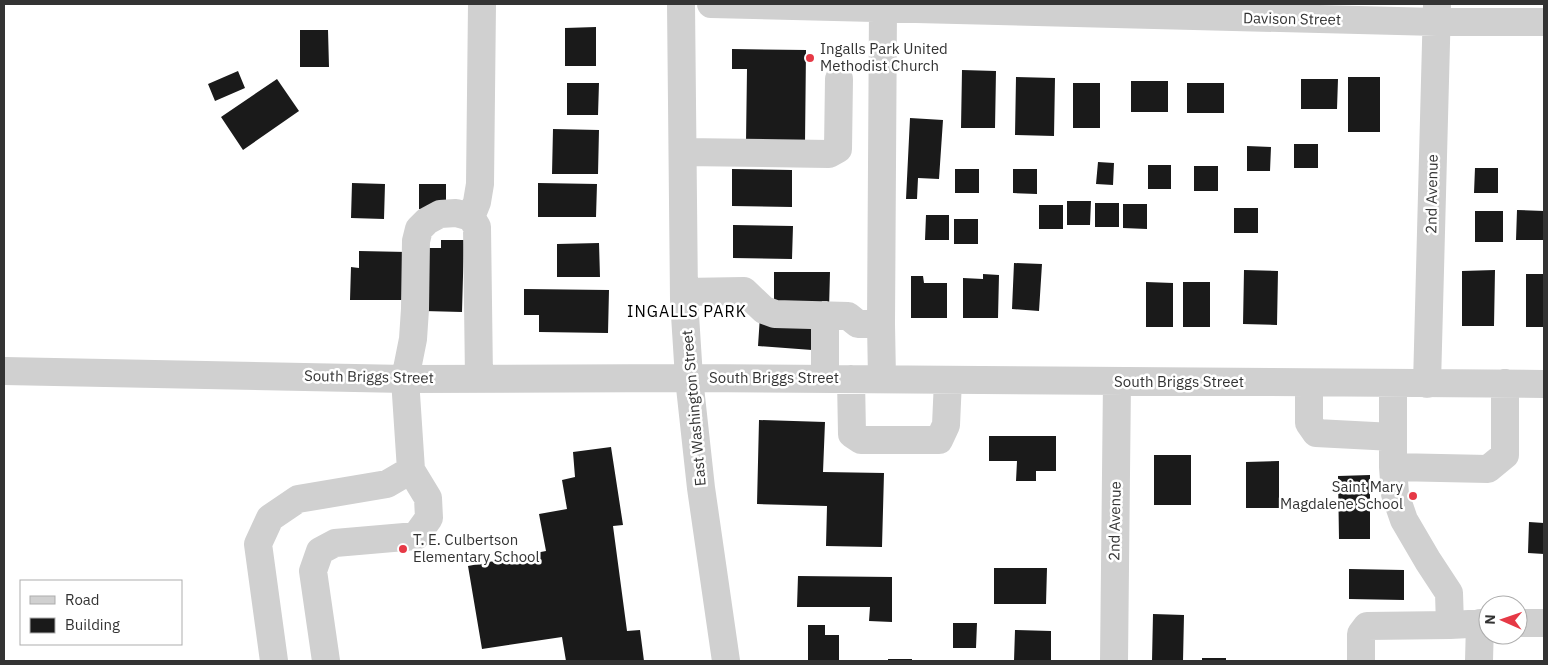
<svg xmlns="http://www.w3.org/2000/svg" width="1548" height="665" font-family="'IBM Plex Sans',sans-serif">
<rect width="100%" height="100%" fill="#fff"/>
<!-- building -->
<path fill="#1a1a1a" d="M 596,27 L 596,66 L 565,66 L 565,28 Z
M 300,30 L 328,30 L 329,67 L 300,67 Z
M 732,49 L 806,50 L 805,143 L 746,142 L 747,69 L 732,69 Z
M 962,70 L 996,71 L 995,128 L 961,128 Z
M 238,71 L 245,88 L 215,101 L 208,84 Z
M 1016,77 L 1055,78 L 1054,136 L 1015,135 Z
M 1348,77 L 1380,77 L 1380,132 L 1348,132 Z
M 277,79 L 299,111 L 243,150 L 221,117 Z
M 1301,79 L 1338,79 L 1337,109 L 1301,109 Z
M 1131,81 L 1168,81 L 1168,112 L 1131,112 Z
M 567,83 L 599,83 L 598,115 L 567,115 Z
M 1073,83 L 1100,83 L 1100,128 L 1073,128 Z
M 1187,83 L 1224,83 L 1224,113 L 1187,113 Z
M 910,118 L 943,120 L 939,179 L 918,178 L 917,199 L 906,199 Z
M 553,129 L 599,130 L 598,174 L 552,174 Z
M 1294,144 L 1318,144 L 1318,168 L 1294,168 Z
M 1247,146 L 1271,147 L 1270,171 L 1247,171 Z
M 1098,162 L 1114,163 L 1113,185 L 1096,184 Z
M 1148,165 L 1171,165 L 1171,189 L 1148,189 Z
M 1194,166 L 1218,166 L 1218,191 L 1194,191 Z
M 1475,168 L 1498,168 L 1498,193 L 1474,193 Z
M 732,169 L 792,170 L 792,207 L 732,206 Z
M 955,169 L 979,169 L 979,193 L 955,193 Z
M 1013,169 L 1037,169 L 1037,194 L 1013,193 Z
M 352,183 L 385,184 L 384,219 L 351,218 Z
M 538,183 L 597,184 L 596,217 L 538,217 Z
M 419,184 L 446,184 L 446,209 L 419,209 Z
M 1067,201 L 1091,201 L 1090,225 L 1067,225 Z
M 1095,203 L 1119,203 L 1119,227 L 1095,227 Z
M 1123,204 L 1147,204 L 1147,229 L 1123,228 Z
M 1039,205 L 1063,205 L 1063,229 L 1039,229 Z
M 1234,208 L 1258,208 L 1258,233 L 1234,233 Z
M 1517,210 L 1544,211 L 1544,240 L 1516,240 Z
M 1475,211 L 1503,211 L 1503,242 L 1475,242 Z
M 926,215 L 949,215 L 949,240 L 925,240 Z
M 954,219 L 978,219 L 978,244 L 954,244 Z
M 733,225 L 793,226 L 792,259 L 733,258 Z
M 441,240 L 464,240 L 462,312 L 424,311 L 425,248 L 441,248 Z
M 599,243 L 600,277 L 557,277 L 557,244 Z
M 359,251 L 407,252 L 407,300 L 350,300 L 351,267 L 359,268 Z
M 1014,263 L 1042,264 L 1039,311 L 1012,309 Z
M 1244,270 L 1278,271 L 1277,325 L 1243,324 Z
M 1495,270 L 1494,326 L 1462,326 L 1462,271 Z
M 774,272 L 830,272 L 829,309 L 774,308 Z
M 983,274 L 999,275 L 998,318 L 963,318 L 963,278 L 983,279 Z
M 1526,274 L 1544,274 L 1544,327 L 1526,327 Z
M 911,276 L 923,276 L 924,283 L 947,283 L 947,318 L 911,318 Z
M 1146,282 L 1173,283 L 1173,327 L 1146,327 Z
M 1183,282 L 1210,282 L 1210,327 L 1183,327 Z
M 524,289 L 609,290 L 608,333 L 539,332 L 539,315 L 524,315 Z
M 760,316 L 815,319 L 812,350 L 758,346 Z
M 759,420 L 825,422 L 823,472 L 884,473 L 882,547 L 826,546 L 827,506 L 757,504 Z
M 989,436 L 1056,436 L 1056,471 L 1036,471 L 1036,481 L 1016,481 L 1017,461 L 989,461 Z
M 611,447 L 623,525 L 613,526 L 627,631 L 640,630 L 644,661 L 566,661 L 562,637 L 482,649 L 468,566 L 546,551 L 539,514 L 567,509 L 562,480 L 575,477 L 573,452 Z
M 1154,455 L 1191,455 L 1191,505 L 1154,505 Z
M 1279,461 L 1279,508 L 1246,508 L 1246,462 Z
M 1370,475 L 1370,539 L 1339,539 L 1338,476 Z
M 1529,522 L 1544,523 L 1544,554 L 1528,553 Z
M 994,568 L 1047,568 L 1046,604 L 994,604 Z
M 1349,569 L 1404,570 L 1404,600 L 1349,599 Z
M 798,576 L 892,577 L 892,622 L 869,621 L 870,607 L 797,607 Z
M 1153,614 L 1184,615 L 1183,661 L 1152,661 Z
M 953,623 L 977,623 L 976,648 L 953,648 Z
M 808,625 L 825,625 L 825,635 L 839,635 L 839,661 L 808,661 Z
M 1015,630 L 1051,631 L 1051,661 L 1014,661 Z
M 1202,658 L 1226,658 L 1226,661 L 1202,661 Z
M 888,659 L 912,659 L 912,661 L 888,661 Z"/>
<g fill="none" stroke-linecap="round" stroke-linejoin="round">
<!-- minor -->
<path stroke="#d0d0d0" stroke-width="28" d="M 681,4 L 684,299 L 689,378 L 701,488 L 726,661
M 711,4 L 1437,22 L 1544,22
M 683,152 L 829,154 L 838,149 L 839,79
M 471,217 L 477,202 L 480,184 L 482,4
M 684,292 L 744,291 L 764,310 L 775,314 L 848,316 L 858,324 L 881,324
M 4,371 L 405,379 L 689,378 L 1544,384
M 825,379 L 825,315
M 851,379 L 852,434 L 861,440 L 939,440 L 946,425 L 948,380
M 882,379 L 881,324 L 883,8
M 1309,383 L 1309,423 L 1316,433 L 1393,437
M 1393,383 L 1393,467 L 1395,494 L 1404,520 L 1428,561 L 1449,593 L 1450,625 L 1488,623
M 1427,384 L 1437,5
M 1393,467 L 1488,469 L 1505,455 L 1505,383
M 1518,623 L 1544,623
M 274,661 L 258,544 L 270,518 L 298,499 L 387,484 L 411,470
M 326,661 L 313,571 L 320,551 L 335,543 L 416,536 L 429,518 L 428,498 L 411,470 L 405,379 L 413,339 L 415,309 L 416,241 L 419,229 L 427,221 L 440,214 L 456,213 L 471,217 L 477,227 L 479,378
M 1114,661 L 1117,381
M 1361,661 L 1361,634 L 1367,626 L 1450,625
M 1479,661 L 1480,623"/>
</g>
<!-- markers -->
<g fill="#e63946" stroke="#fff" stroke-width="2">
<circle cx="810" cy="58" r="5"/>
<circle cx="1413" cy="496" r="5"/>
<circle cx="403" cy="549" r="5"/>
</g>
<g text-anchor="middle" stroke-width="5" stroke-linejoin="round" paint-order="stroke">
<!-- street labels -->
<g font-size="15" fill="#333" stroke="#fff">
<text transform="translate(1292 19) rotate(1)" y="5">Davison Street</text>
<text transform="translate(1432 194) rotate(-89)" y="5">2nd Avenue</text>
<text transform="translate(369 377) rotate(1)" y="5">South Briggs Street</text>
<text x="774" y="383">South Briggs Street</text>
<text x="1179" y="387">South Briggs Street</text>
<text transform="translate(694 408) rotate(-95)" y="5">East Washington Street</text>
<text transform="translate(1115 521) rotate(-89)" y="5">2nd Avenue</text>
</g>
<!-- poi labels -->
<g font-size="15" fill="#333" stroke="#fff" text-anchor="start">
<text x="820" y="54">Ingalls Park United<tspan x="820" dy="17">Methodist Church</tspan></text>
<text x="1403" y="492" text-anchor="end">Saint Mary<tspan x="1403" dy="17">Magdalene School</tspan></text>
<text x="413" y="545">T. E. Culbertson<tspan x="413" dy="17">Elementary School</tspan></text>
</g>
<!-- neighbourhood labels -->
<g font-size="16" letter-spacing="1" fill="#000" stroke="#fff">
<text x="687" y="317">INGALLS PARK</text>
</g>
</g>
<!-- border -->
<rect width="1548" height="665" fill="none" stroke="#333333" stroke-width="10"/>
<!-- legend -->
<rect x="20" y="580" width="162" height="65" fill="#ffffff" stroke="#adadad"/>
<rect x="30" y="596" width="25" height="8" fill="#d0d0d0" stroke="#adadad"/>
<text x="65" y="605" font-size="15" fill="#333333">Road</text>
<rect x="30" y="618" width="25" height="15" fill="#1a1a1a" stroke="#adadad"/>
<text x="65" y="630" font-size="15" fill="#333333">Building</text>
<!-- north arrow -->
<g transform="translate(1503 620) rotate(272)"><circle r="24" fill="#ffffff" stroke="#adadad"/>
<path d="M0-4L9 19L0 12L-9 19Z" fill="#e63946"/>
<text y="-8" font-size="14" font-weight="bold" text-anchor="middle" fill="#333333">N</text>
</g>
</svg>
